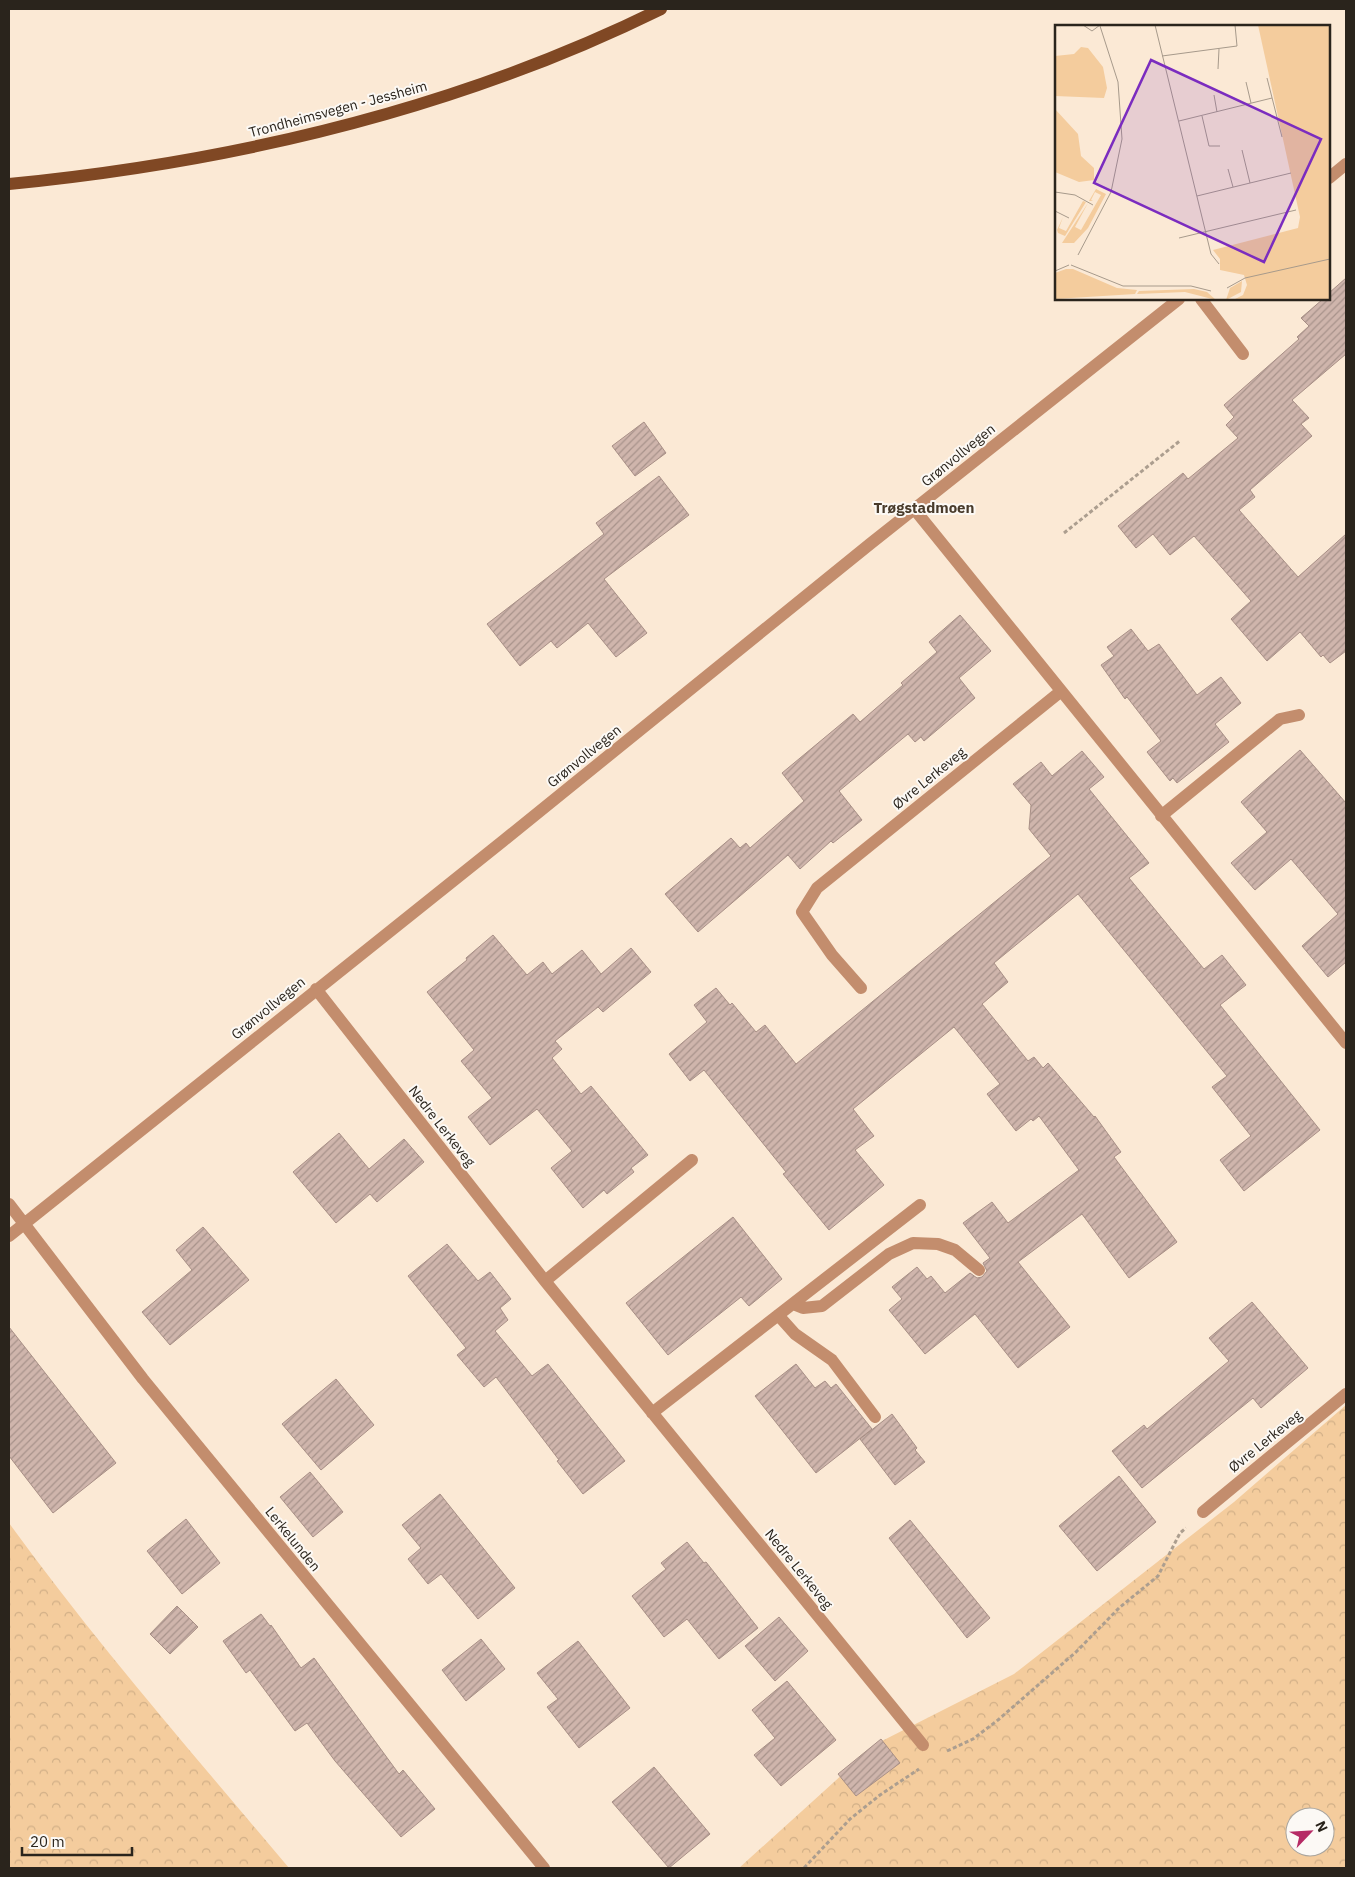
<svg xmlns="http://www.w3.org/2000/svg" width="1355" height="1877" font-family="'IBM Plex Sans',sans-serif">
<defs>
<pattern id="forest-crowns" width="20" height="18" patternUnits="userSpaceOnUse" patternTransform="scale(1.25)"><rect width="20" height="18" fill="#f4cc9d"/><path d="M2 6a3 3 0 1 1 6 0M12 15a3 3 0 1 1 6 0" fill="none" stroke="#d1af87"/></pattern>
<pattern id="building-hatch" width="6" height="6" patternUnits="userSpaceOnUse" patternTransform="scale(1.25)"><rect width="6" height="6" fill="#cfb5ac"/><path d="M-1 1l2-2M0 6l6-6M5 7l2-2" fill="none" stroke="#a8938b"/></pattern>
</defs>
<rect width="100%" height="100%" fill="#fbe9d5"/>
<!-- forest -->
<path fill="url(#forest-crowns)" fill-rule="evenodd" d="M 1346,1405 L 1346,1868 L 739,1868 L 876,1744 L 1014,1674 L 1234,1502 ZM 1295,1817 L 1325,1817 L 1325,1847 L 1295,1847 Z
M 9,1523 C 96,1643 194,1755 289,1868 L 9,1868 Z"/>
<!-- building -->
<path fill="url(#building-hatch)" stroke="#a88f86" d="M 1346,278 L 1346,354 L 1292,400 L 1309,418 L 1301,424 L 1312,436 L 1250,490 L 1255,497 L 1239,510 L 1298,577 L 1346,534 L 1346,651 L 1330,663 L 1323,655 L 1321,657 L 1300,632 L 1267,661 L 1231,619 L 1251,601 L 1194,536 L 1170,555 L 1153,534 L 1136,548 L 1118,526 L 1183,473 L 1188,479 L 1238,438 L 1226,425 L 1234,417 L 1224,405 L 1299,339 L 1297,337 L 1309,326 L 1301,318 L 1323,299 L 1329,299 L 1329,293 Z
M 644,422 L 666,453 L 635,476 L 612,446 Z
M 659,476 L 689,515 L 604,579 L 647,633 L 616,657 L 588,623 L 557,648 L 551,641 L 520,666 L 487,624 L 604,534 L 596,523 Z
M 960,615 L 991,651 L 959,678 L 975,698 L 924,741 L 921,737 L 915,742 L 908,734 L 839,791 L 862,820 L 833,843 L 831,841 L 800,869 L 788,855 L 698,932 L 665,894 L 731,838 L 740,848 L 746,843 L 750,848 L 804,801 L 782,773 L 853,714 L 860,722 L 903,685 L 901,683 L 937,652 L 929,642 Z
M 1131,629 L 1148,651 L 1159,644 L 1197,695 L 1221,677 L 1241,703 L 1215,724 L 1229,742 L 1177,783 L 1173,778 L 1170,781 L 1147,752 L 1161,741 L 1127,697 L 1125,699 L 1101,665 L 1114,656 L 1107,647 Z
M 1300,750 L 1346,803 L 1346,962 L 1328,977 L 1302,946 L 1338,914 L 1291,859 L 1255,890 L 1231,863 L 1267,832 L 1241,802 Z
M 1082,751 L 1104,777 L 1089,789 L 1149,863 L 1129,878 L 1204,969 L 1222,955 L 1246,985 L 1220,1005 L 1320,1130 L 1244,1191 L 1220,1160 L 1251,1136 L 1212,1087 L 1227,1076 L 1078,894 L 994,963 L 1008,982 L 982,1004 L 1028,1061 L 1034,1057 L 1043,1068 L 1048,1063 L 1094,1117 L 1095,1116 L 1121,1152 L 1114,1157 L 1177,1242 L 1129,1278 L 1082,1214 L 1018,1262 L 1070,1327 L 1018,1368 L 975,1314 L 925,1354 L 889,1310 L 902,1299 L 892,1287 L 917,1267 L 927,1279 L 931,1276 L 945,1293 L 970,1273 L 977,1278 L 982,1277 L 987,1271 L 983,1263 L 990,1258 L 963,1223 L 992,1202 L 1008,1223 L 1079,1170 L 1039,1116 L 1033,1121 L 1031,1119 L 1016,1131 L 987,1094 L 1000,1084 L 954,1027 L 853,1109 L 874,1136 L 855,1150 L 884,1185 L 829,1230 L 783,1174 L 786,1172 L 704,1070 L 690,1081 L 669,1054 L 707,1022 L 694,1005 L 716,988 L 730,1005 L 732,1003 L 756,1032 L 765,1025 L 796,1064 L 1051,856 L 1029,829 L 1031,805 L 1013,784 L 1041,762 L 1052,776 Z
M 493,935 L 527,975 L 543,962 L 552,974 L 582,950 L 601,974 L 631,948 L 651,972 L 603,1012 L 598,1007 L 555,1041 L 562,1049 L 552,1058 L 581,1094 L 591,1086 L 648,1155 L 631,1168 L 634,1172 L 607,1194 L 604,1190 L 583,1208 L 551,1168 L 572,1151 L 537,1109 L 490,1145 L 468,1117 L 492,1098 L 461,1061 L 474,1050 L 427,992 L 467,960 L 466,958 Z
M 339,1133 L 369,1169 L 404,1139 L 424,1162 L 377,1202 L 370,1194 L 336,1223 L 293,1172 Z
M 733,1217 L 782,1279 L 749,1306 L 741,1297 L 668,1355 L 626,1303 Z
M 203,1227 L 249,1280 L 170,1345 L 142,1312 L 192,1270 L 176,1250 Z
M 447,1244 L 478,1281 L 490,1272 L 511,1299 L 500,1308 L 508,1320 L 495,1331 L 532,1376 L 548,1364 L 625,1461 L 583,1494 L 557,1461 L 559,1460 L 496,1377 L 484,1387 L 457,1355 L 466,1348 L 408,1276 Z
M 1252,1302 L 1308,1368 L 1261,1408 L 1253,1398 L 1142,1488 L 1112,1451 L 1144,1425 L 1147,1429 L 1229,1361 L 1209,1338 Z
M 9,1327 L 116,1463 L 53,1513 L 9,1456 Z
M 796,1364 L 815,1388 L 825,1381 L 831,1388 L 836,1384 L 872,1429 L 816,1473 L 755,1396 Z
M 336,1379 L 374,1425 L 321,1470 L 282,1424 Z
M 892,1414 L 917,1448 L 915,1450 L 925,1462 L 895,1485 L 860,1439 Z
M 310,1472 L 343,1512 L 313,1537 L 280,1497 Z
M 1119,1476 L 1156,1522 L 1097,1571 L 1059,1526 Z
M 440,1494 L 515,1588 L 478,1619 L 441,1574 L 428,1584 L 408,1559 L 421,1548 L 402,1525 Z
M 186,1519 L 220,1563 L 182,1594 L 147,1551 Z
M 910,1520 L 990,1618 L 967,1638 L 889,1538 Z
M 687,1542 L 704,1563 L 706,1562 L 758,1628 L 719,1659 L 687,1619 L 664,1637 L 632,1596 L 666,1569 L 661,1563 Z
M 177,1606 L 198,1627 L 170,1654 L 150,1634 Z
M 261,1614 L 270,1626 L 271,1625 L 301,1668 L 314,1658 L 399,1774 L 403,1770 L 435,1809 L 401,1837 L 335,1761 L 307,1723 L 295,1731 L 250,1670 L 246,1673 L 223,1641 Z
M 779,1617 L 808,1651 L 775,1681 L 745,1646 Z
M 481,1639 L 505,1669 L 466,1701 L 442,1670 Z
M 578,1641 L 630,1708 L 579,1748 L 547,1707 L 558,1699 L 537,1673 Z
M 787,1681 L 836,1740 L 781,1786 L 754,1755 L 775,1738 L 752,1710 Z
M 881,1739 L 900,1763 L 856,1796 L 838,1774 Z
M 654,1767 L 710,1834 L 669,1868 L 612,1802 Z"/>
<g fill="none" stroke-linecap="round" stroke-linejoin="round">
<!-- path -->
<path stroke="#ac9e8f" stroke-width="3" stroke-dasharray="4 2.5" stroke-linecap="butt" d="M 1064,533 L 1181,440
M 947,1751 L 973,1739 L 998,1720 L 1076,1652 L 1119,1608 L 1158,1576 L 1180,1533 L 1186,1528
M 804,1868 L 850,1819 L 880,1795 L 919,1769"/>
<!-- minor -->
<path stroke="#c38d6d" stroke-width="12" d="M 1329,178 L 1346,164
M 1201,299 L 1243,354
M 915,510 L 1346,1043
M 1161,816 L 1280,719 L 1299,715
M 861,988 L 832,955 L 802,912 L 817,888 L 1060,692
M 316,989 L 545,1281 L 923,1745
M 9,1204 L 143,1379 L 544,1868
M 9,1236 L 503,841 L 870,544 L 1179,299
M 545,1281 L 692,1160
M 793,1304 L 803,1308 L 822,1306 L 889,1254 L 913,1243 L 938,1244 L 955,1250 L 979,1270
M 778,1315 L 795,1334 L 832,1360 L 875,1417
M 652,1413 L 920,1205
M 1203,1512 L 1346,1394"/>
<!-- major -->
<path stroke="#804824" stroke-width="12" d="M 9,184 C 233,162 458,109 661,9"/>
</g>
<g text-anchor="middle" stroke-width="4" stroke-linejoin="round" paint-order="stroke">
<!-- street labels -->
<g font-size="14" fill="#2a241c" stroke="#fcf9f5">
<text transform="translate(338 109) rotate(-15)" y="5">Trondheimsvegen - Jessheim</text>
<text transform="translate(958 455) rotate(-39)" y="5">Grønvollvegen</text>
<text transform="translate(584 756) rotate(-39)" y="5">Grønvollvegen</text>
<text transform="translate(929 778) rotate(-39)" y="5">Øvre Lerkeveg</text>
<text transform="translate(268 1008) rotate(-39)" y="5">Grønvollvegen</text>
<text transform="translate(442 1126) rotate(52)" y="5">Nedre Lerkeveg</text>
<text transform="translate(1265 1441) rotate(-39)" y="5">Øvre Lerkeveg</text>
<text transform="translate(293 1539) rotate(51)" y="5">Lerkelunden</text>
<text transform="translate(799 1569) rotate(51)" y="5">Nedre Lerkeveg</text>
</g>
<!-- neighbourhood labels -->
<g font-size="15" font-weight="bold" fill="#493b2b" stroke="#fcf9f5">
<text x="924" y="513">Trøgstadmoen</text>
</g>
</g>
<!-- overview -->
<g transform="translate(1055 25)">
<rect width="275" height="275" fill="#fbe9d5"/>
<path d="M 41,164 L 51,169 L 33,203 L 19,218 L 7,218 L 33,178 L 20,202 L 26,205 L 46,170 L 40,167 L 36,175 L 38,176 L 34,176 ZM 28,176 L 31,177 L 10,211 L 3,208 L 2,205 L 8,192 L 4,203 L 11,206 ZM 11,244 L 18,244 L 62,263 L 82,265 L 80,269 L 0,274 L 0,248 ZM 187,256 L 186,267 L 171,275 L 175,263 ZM 139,264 L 152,267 L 161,275 L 130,267 L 82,269 L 84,266 Z" fill="#f4cc9d"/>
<path d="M 203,0 L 275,0 L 275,275 L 178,275 L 188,270 L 192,260 L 189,250 L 165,245 L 165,234 L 158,225 L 243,203 L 245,192 ZM 26,22 L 33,23 L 48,42 L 52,63 L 49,73 L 0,71 L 0,31 L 19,29 ZM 0,84 L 23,109 L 26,131 L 39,143 L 39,155 L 24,157 L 0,147 Z" fill="#f4cc9d"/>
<path fill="none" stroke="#a79a8b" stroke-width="1" d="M 28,0 L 37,6 L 45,0M 100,0 L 156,229 L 164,239M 107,31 L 182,21 L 180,0M 163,44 L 164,24M 212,53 L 227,112M 191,57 L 196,78M 159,70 L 162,87M 147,91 L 154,121 L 165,121M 124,96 L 217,73M 187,125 L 195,158M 173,144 L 178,162M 0,167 L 20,170 L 38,180M 142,171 L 236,148M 0,186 L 14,193M 124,213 L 241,185M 23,230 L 56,167 L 67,114 L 63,57 L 45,1M 16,240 L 68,261 L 136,261 L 156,266M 0,246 L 14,240M 172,263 L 190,253 L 275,234"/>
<path fill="#7b2cbf" fill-opacity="0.15" stroke="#7b2cbf" stroke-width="2.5" d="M 96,35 L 266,114 L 209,237 L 39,158 Z"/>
<rect width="275" height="275" fill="none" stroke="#2a241c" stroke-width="2.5"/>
</g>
<!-- border -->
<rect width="1355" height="1877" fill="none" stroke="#2a241c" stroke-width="20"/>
<!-- north arrow -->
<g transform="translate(1310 1832) rotate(65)"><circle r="24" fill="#fcf9f5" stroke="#a8a49e"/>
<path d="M0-4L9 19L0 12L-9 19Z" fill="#b62b65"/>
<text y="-8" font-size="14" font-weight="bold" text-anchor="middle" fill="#2a241c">N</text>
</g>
<!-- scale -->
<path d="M22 1847v8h110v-8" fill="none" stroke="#2a241c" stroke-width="2.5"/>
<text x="30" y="1847" font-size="15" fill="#2a241c" stroke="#fcf9f5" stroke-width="4" paint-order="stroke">20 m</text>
</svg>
